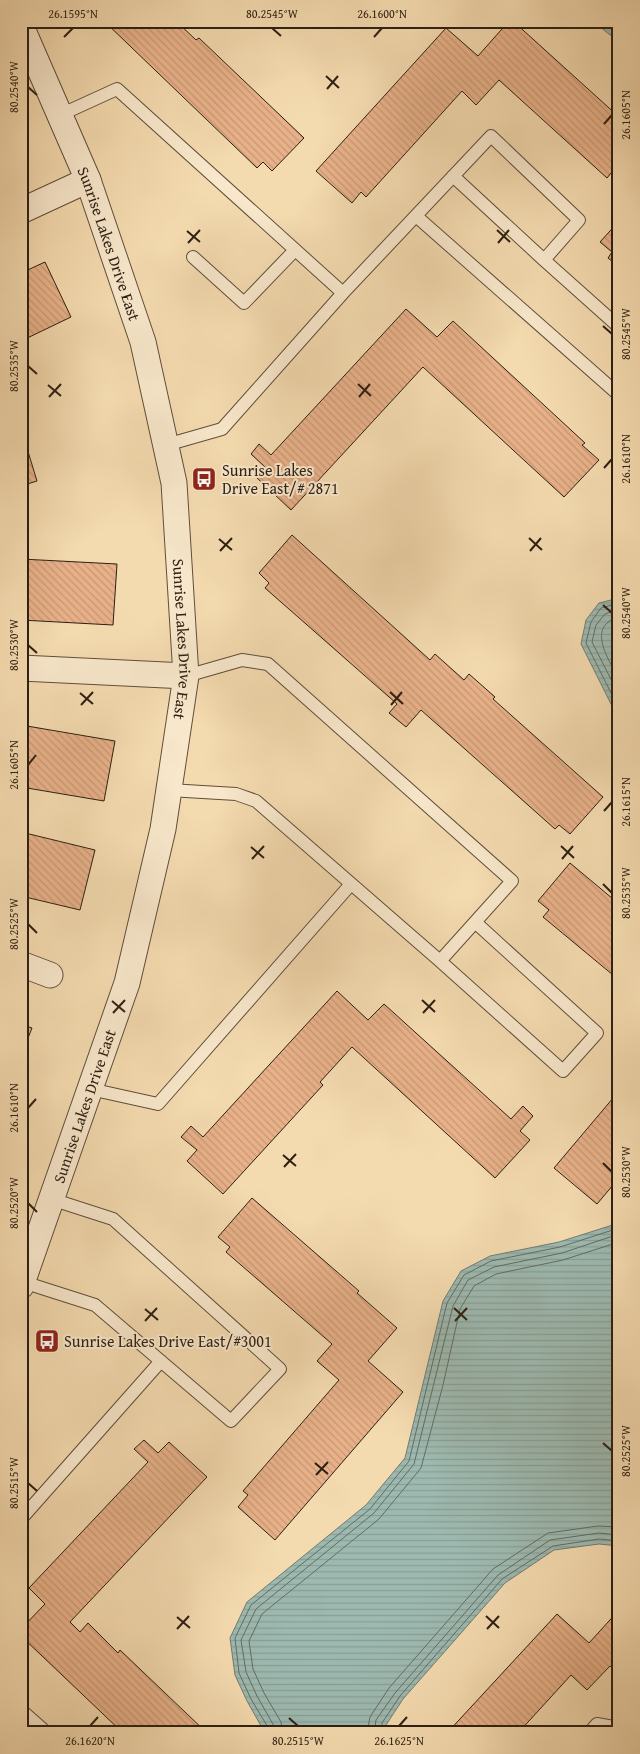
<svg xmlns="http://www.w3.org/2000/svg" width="640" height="1754" font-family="'Gentium Book Plus',serif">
<defs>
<pattern id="water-rules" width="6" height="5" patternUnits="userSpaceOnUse" patternTransform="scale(1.25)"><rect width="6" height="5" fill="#9dbab1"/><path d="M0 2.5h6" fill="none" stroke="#889f97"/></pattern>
<pattern id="building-back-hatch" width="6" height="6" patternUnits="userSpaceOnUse" patternTransform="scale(1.25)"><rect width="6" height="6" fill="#e8b189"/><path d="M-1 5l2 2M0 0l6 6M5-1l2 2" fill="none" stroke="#c79875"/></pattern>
</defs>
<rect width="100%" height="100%" fill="#f4daaf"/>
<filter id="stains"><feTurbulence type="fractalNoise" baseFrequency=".004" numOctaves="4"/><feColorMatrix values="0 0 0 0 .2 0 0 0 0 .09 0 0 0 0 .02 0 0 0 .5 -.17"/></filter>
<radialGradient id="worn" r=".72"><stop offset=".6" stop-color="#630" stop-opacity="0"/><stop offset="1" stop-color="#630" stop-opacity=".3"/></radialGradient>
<!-- water -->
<path fill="url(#water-rules)" stroke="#707c72" d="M 593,21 L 619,21 L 619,42 L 595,23 Z
M 619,598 L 619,720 L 581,644 L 586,620 L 599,603 Z
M 619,1223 L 619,1546 L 599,1544 L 554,1550 L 505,1583 L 403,1699 L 386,1725 L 385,1733 L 265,1733 L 247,1701 L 235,1675 L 230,1638 L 247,1602 L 366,1505 L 405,1458 L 443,1301 L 461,1271 L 490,1256 L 559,1242 Z"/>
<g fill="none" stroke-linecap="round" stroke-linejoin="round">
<!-- shore -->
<path stroke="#656c62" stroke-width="1" d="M 619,603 L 601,608 L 591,622 L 586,643 L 619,709
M 619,609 L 605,614 L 596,625 L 592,642 L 619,695
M 619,617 C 585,626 609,660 619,679
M 269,1733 L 269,1729 L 251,1699 L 239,1673 L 235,1638 L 251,1605 L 370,1509 L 409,1461 L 447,1303 L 464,1275 L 491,1261 L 560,1247 L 619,1228
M 276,1733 L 274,1726 L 257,1696 L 246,1672 L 241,1640 L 256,1609 L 374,1513 L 414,1464 L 453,1306 L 468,1280 L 494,1267 L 562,1253 L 619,1234
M 283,1733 L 281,1722 L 264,1693 L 253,1669 L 249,1641 L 262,1614 L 379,1519 L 421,1468 L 443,1385 L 460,1309 L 474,1286 L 496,1274 L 563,1260 L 619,1242
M 367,1733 L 370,1717 L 389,1688 L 493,1569 L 548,1533 L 598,1526 L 619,1527
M 374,1733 L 376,1720 L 395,1693 L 498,1575 L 550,1540 L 599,1533 L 619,1535
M 381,1733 L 382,1723 L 400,1696 L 502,1579 L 553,1546 L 599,1539 L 619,1541"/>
</g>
<!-- building -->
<path fill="url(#building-back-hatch)" stroke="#2d1f13" d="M 104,21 L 176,21 L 196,40 L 199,38 L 304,138 L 272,171 L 263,162 L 257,168 Z
M 509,21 L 513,21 L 619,117 L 619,180 L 611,173 L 607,178 L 499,80 L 476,105 L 462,91 L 366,197 L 361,192 L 352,203 L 316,171 L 446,28 L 478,56 Z
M 619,221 L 619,267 L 608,258 L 612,252 L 600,242 Z
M 45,262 L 71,317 L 21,341 L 21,273 Z
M 406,309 L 437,337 L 453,321 L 585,443 L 582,445 L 599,460 L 564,497 L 423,367 L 291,510 L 256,477 L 265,467 L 251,454 L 259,444 L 271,455 Z
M 23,435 L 37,481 L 21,486 L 21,436 Z
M 292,535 L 430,660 L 435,654 L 464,680 L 469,674 L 495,697 L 493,699 L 603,797 L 570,834 L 559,825 L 555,829 L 421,710 L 406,727 L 389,713 L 397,704 L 265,588 L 269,583 L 259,573 Z
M 21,559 L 117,564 L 113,625 L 21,620 Z
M 21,725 L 115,741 L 104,801 L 21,787 Z
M 21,832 L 95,850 L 80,910 L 21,896 Z
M 570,863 L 619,904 L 619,980 L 543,917 L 549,910 L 538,901 Z
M 337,991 L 368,1020 L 384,1004 L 511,1119 L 523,1106 L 533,1116 L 520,1131 L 530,1140 L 495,1178 L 352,1047 L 320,1082 L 323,1085 L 223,1194 L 187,1161 L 197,1150 L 181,1137 L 191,1126 L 203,1137 Z
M 21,1024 L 32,1028 L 21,1056 Z
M 619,1091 L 619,1178 L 597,1204 L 554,1168 Z
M 252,1198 L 359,1291 L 357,1293 L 397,1328 L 368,1361 L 403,1392 L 275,1540 L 238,1507 L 248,1495 L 243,1491 L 339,1380 L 317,1361 L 332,1344 L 226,1252 L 230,1247 L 218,1237 Z
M 144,1440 L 158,1453 L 169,1442 L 207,1477 L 70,1622 L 80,1632 L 88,1623 L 118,1653 L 120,1650 L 207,1733 L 123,1733 L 21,1636 L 21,1629 L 45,1604 L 29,1588 L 148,1462 L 134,1449 Z
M 619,1610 L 619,1673 L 610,1666 L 587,1690 L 571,1675 L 518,1733 L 447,1733 L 557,1614 L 589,1643 Z"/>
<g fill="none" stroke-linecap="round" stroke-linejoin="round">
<defs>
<path id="service" d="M 60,115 L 117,89 L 343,293 L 222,429 L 166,445
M 453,176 L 544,260
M 416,216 L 619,395
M 193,257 L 244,303 L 295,250
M 343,293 L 491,136 L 579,220 L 544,260 L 619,327
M 169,790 L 236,794 L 256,801 L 440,961 L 512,881 L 268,664 L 242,660 L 186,676
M 440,961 L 563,1071 L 597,1033 L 475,922
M 90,1089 L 158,1104 L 351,884
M 23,1282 L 95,1305 L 231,1421 L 280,1369 L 113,1219 L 51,1199
M 21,1519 L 161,1361
M 21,1710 L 47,1733
M 589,1733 L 597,1724 L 619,1728"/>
<g id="minor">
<path id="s1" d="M 21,26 L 88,180 L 143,342 L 174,483 L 186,676 L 163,829 L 127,983 L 21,1286"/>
<path d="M 21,211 L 88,180"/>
<path d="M 21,668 L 186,676"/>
<path d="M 21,964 L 50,975"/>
</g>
</defs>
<!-- service casing -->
<use href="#service" stroke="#5f4e3a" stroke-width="14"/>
<!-- minor casing -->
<use href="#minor" stroke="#5f4e3a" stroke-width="27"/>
<!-- service -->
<use href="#service" stroke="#f8e7cb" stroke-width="12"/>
<!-- minor -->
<use href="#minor" stroke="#f8e7cb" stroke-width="25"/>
</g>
<!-- ticks -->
<path fill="none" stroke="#2d1f13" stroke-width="2" d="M 272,28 L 281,36M 64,37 L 73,28M 374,37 L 382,28M 326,76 L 339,88M 28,87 L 37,95M 327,89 L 338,76M 604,124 L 612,115M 497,230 L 510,242M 187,231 L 200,242M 188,243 L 200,230M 498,243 L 509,230M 603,326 L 612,334M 28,366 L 37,374M 358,384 L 371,396M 48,385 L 61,396M 49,397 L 61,384M 359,397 L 370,384M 604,468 L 612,459M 529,538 L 542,550M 219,539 L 232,550M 220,551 L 232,538M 530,551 L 541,538M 603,605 L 612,613M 28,645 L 37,653M 390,692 L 403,704M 80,693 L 93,704M 81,705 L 93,692M 391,705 L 402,692M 28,765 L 36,755M 604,811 L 612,802M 561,846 L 574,858M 251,847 L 264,858M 252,859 L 264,846M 562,859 L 573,846M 603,884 L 612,893M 28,924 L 37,933M 422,1000 L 435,1012M 112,1001 L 125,1012M 113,1013 L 125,1000M 423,1013 L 435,1000M 28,1108 L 36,1099M 283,1155 L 296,1166M 603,1163 L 612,1172M 284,1167 L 296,1154M 28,1203 L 37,1212M 454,1308 L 467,1320M 145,1309 L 158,1320M 145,1321 L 157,1308M 455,1321 L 467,1308M 603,1443 L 612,1451M 315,1463 L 328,1474M 316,1475 L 328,1462M 28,1483 L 37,1491M 486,1616 L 499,1628M 177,1617 L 190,1628M 177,1629 L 189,1616M 487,1629 L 499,1616M 289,1718 L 298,1726M 90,1726 L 98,1717M 399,1726 L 407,1717"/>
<!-- icons -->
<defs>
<symbol id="bus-square" viewBox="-11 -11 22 22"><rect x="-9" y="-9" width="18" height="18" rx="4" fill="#8f2418" stroke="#f8e7cb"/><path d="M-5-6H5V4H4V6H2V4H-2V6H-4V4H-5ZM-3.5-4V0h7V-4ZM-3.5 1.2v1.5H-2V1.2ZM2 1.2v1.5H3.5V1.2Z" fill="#fff"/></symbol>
</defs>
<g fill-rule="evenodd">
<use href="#bus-square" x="190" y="465" width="28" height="28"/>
<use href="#bus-square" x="33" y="1327" width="28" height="28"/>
</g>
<g text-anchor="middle" stroke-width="4" stroke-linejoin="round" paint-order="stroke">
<!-- street labels -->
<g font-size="16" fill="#2d1f13" stroke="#f8e7cb">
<text dy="6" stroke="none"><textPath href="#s1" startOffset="235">Sunrise Lakes Drive East</textPath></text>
<text dy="6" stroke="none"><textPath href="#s1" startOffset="640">Sunrise Lakes Drive East</textPath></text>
<text transform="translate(84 1106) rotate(-71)" y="6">Sunrise Lakes Drive East</text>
</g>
<!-- poi labels -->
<g font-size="16" fill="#2d1f13" stroke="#f8e7cb" text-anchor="start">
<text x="222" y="476">Sunrise Lakes<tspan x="222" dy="18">Drive East/# 2871</tspan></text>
<text x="64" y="1347">Sunrise Lakes Drive East/#3001</text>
</g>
</g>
<!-- margin -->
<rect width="640" height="1754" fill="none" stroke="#f4daaf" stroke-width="55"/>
<rect x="28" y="28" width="584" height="1698" fill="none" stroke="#2d1f13" stroke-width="2"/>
<g font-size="12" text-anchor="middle" fill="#2d1f13">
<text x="73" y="18">26.1595°N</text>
<text x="272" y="18">80.2545°W</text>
<text x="382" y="18">26.1600°N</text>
<text transform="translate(14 87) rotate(-90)" y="4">80.2540°W</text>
<text transform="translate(626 115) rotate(-90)" y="4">26.1605°N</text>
<text transform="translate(626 334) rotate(-90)" y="4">80.2545°W</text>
<text transform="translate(14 366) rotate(-90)" y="4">80.2535°W</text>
<text transform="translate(626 459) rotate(-90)" y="4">26.1610°N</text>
<text transform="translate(626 613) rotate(-90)" y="4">80.2540°W</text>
<text transform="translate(14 645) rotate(-90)" y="4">80.2530°W</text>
<text transform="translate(14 765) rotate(-90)" y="4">26.1605°N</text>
<text transform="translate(626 802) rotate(-90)" y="4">26.1615°N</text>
<text transform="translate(626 893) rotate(-90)" y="4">80.2535°W</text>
<text transform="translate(14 924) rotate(-90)" y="4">80.2525°W</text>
<text transform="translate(14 1108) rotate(-90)" y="4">26.1610°N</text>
<text transform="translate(626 1172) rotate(-90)" y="4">80.2530°W</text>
<text transform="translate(14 1203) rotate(-90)" y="4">80.2520°W</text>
<text transform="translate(626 1451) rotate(-90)" y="4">80.2525°W</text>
<text transform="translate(14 1483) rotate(-90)" y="4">80.2515°W</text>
<text x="90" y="1745">26.1620°N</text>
<text x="298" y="1745">80.2515°W</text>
<text x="399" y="1745">26.1625°N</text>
</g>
<rect width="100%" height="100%" filter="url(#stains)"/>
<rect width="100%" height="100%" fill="url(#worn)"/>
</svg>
